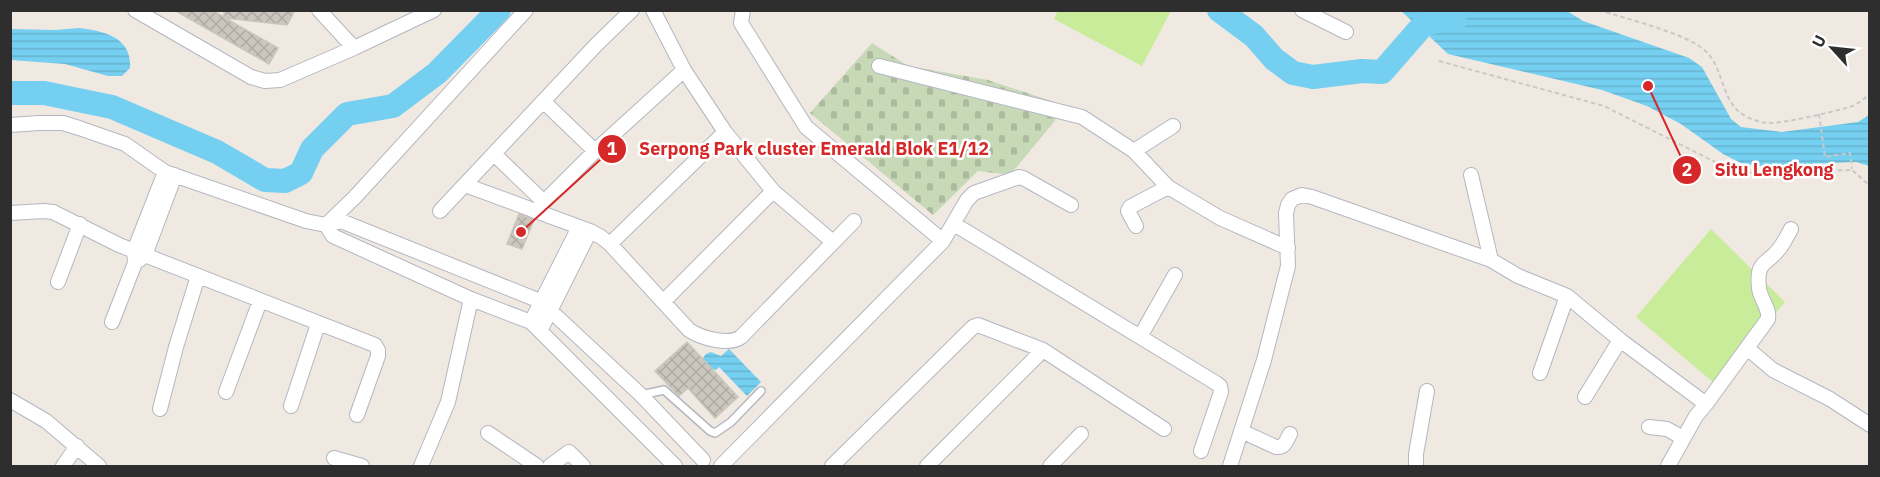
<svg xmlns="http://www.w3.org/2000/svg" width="1880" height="477" font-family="'IBM Plex Sans',sans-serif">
<defs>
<pattern id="cemetery-stones" width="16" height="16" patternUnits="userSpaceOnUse" patternTransform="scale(1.5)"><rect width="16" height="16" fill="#c8d9b8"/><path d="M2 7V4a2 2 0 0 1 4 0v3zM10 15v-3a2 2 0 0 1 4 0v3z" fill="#acbb9e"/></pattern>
<pattern id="water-rules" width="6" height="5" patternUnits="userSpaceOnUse" patternTransform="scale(1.5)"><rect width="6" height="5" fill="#75cff0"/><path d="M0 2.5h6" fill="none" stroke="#66b2ce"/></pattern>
<pattern id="building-cross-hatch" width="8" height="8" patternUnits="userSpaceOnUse" patternTransform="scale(1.5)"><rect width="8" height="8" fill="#cbc7bf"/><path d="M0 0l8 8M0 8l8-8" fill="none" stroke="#afaba4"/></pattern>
</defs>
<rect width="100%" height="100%" fill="#efe9e1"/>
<!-- cemetery -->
<path fill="url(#cemetery-stones)" d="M 872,43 L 908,66 L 988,80 L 1063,105 L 1054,122 L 1010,175 L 978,171 L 933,215 L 810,113 Z"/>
<!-- pitch -->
<path fill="#c9ec9a" d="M 1058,11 L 1058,10 L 1171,11 L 1142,66 L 1054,19 Z
M 1711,229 L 1785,302 L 1714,383 L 1636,317 Z"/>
<!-- water -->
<path fill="url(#water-rules)" d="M 1401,11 L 1567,11 L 1583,21 L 1689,58 L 1702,67 L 1731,119 L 1741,127 L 1782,132 L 1858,122 L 1869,115 L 1869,166 L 1856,162 L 1758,166 L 1741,163 L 1723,154 L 1681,124 L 1647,106 L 1602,90 L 1448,54 L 1430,37 C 1430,28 1425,25 1418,20 L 1412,21 Z
M 79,28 C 104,31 132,37 130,68 L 122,76 L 108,76 L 65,64 L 11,60 L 11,29 L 55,30 Z
M 729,349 L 761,382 L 747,396 L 719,367 L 716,370 L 711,369 L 702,359 L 706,354 L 711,352 L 721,356 Z"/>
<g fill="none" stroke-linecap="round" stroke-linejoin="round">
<!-- river -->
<path stroke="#75cff0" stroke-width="24" d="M 1219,10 L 1254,36 L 1274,59 L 1293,73 L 1313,77 L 1362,71 L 1382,72 L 1424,24 L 1449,18 L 1455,20
M 10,93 L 44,93 L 112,107 L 217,152 L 265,180 L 285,181 L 301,173 L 312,149 L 347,114 L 393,106 L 437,73 L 499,10"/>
</g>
<!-- building -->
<path fill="url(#building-cross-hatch)" stroke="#cbc5ba" stroke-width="1.5" d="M 174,10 L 212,10 L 224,17 L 224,10 L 295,10 L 287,25 L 225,18 L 278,48 L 269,64 Z
M 519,214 L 534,220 L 522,249 L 507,244 Z
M 687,342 L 738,397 L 715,418 L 688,388 L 679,396 L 655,371 Z"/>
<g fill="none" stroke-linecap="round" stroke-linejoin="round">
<defs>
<path id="service" d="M 641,395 L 664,390 L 710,431 L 715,433 L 731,422 L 761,391"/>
<path id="minor" d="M 135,10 L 251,77 L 265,81 L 280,80 L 354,48 L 434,10
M 319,10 L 354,48
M 653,10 L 684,70 L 725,132
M 743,10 L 741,23 L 806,127 L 943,241
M 1302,10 L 1346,32
M 879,66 L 1082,117 L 1134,151 L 1168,187 L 1220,218 L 1288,248
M 543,101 L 595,151
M 10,125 L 39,123 L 63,123 L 79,128 L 125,144 L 165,172 L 306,221 L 326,225 L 341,221 L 540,301 L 641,395 L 703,460
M 1134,151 L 1173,126
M 494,154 L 544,202
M 1471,175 L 1491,260
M 465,185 L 590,231 L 601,237 L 610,244 L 689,330 C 701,338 729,346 741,337 L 854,221
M 440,211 L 596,45 L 632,10
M 535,211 L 595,151 L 684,70
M 10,213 L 44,211 L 53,212 L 119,245 L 375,345 L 378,350 L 378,356 L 357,415
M 327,224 L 355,197 L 526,10
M 954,224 L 1216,383 L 1220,386 L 1221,392 L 1201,451
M 326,225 L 333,236 L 471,299 L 531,322 L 675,466
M 1136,226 L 1128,211 L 1130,207 L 1168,187
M 610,244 L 725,132 L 773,191 L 833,242
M 139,260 L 145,255 L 175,175
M 58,282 L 80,224
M 663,302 L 773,191
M 112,322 L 135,263 L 134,251 L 165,172
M 531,322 L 579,227
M 540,331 L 590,231
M 1140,337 L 1175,275
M 1747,348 L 1773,370 L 1830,399 L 1870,425
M 1540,373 L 1567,296
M 226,392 L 260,301
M 1585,397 L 1620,340
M 10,400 L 46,421 L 99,466
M 291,406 L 318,324
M 160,409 L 176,347 L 198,276
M 1649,427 L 1667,429 L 1683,438
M 1241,431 L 1276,447 C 1285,448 1286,441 1290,434
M 488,433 L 537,466
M 334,458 L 362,466
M 63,466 L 77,446
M 421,466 L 448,402 L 471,299
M 550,466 L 569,452 L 583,466
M 721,466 L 943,241 L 967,200 L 974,193 L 1019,177 L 1023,178 L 1071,205
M 832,466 L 973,327 L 978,325 L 1043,350 L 1164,429
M 927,466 L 1043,350
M 1050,466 L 1081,434
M 1230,466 L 1264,360 L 1288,266 L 1286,213 L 1288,205 L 1292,199 L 1302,195 L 1312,197 L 1491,260 L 1518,276 L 1567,296 L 1620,340 L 1706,404
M 1416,466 L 1416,454 L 1427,391
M 1668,466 L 1696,416 L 1706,404 L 1768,319 C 1770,308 1760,299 1759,288 C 1756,260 1766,266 1779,249 C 1784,243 1787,236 1791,229"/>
</defs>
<!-- service casing -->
<use href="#service" stroke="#b4b7c1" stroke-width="10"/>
<!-- minor casing -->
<use href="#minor" stroke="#b4b7c1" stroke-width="16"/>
<!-- path -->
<path stroke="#c9c9c9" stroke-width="2" stroke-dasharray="4.5 3" stroke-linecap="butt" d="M 1599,10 C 1626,19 1682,32 1703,49 C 1723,64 1720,95 1739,112 C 1747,118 1760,123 1769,123 C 1781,124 1843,110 1855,105 C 1860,102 1865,98 1870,94
M 1439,61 L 1604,106 L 1719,164 L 1735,169 L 1753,173 L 1852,170 L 1870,186
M 1819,114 L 1825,157 L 1850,153 L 1852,169"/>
<!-- service -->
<use href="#service" stroke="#fff" stroke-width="7"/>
<!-- minor -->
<use href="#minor" stroke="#fff" stroke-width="14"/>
</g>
<!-- callouts -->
<path fill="none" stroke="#d62828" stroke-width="2" d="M521 232L612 149M1648 86L1687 170"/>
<g fill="#d62828" stroke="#fff" stroke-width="2">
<circle cx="521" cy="232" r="6"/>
<circle cx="1648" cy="86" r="6"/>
<circle cx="612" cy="149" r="15"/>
<circle cx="1687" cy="170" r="15"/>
</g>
<g font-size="18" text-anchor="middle" font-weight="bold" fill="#fff">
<text x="612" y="155">1</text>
<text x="1687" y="176">2</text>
</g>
<g font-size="18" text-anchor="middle" font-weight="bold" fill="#d62828" stroke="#fff" stroke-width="5" stroke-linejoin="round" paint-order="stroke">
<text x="814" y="155">Serpong Park cluster Emerald Blok E1/12</text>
<text x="1774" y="176">Situ Lengkong</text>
</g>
<!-- border -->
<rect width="1880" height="477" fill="none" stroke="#2e2e2e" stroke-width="24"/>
<!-- north arrow -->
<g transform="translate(1832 48) rotate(297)" stroke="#ffffff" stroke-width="4.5" paint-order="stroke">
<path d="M0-4.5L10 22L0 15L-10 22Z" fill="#2e2e2e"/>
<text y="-9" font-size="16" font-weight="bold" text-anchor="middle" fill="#2e2e2e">U</text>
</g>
</svg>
